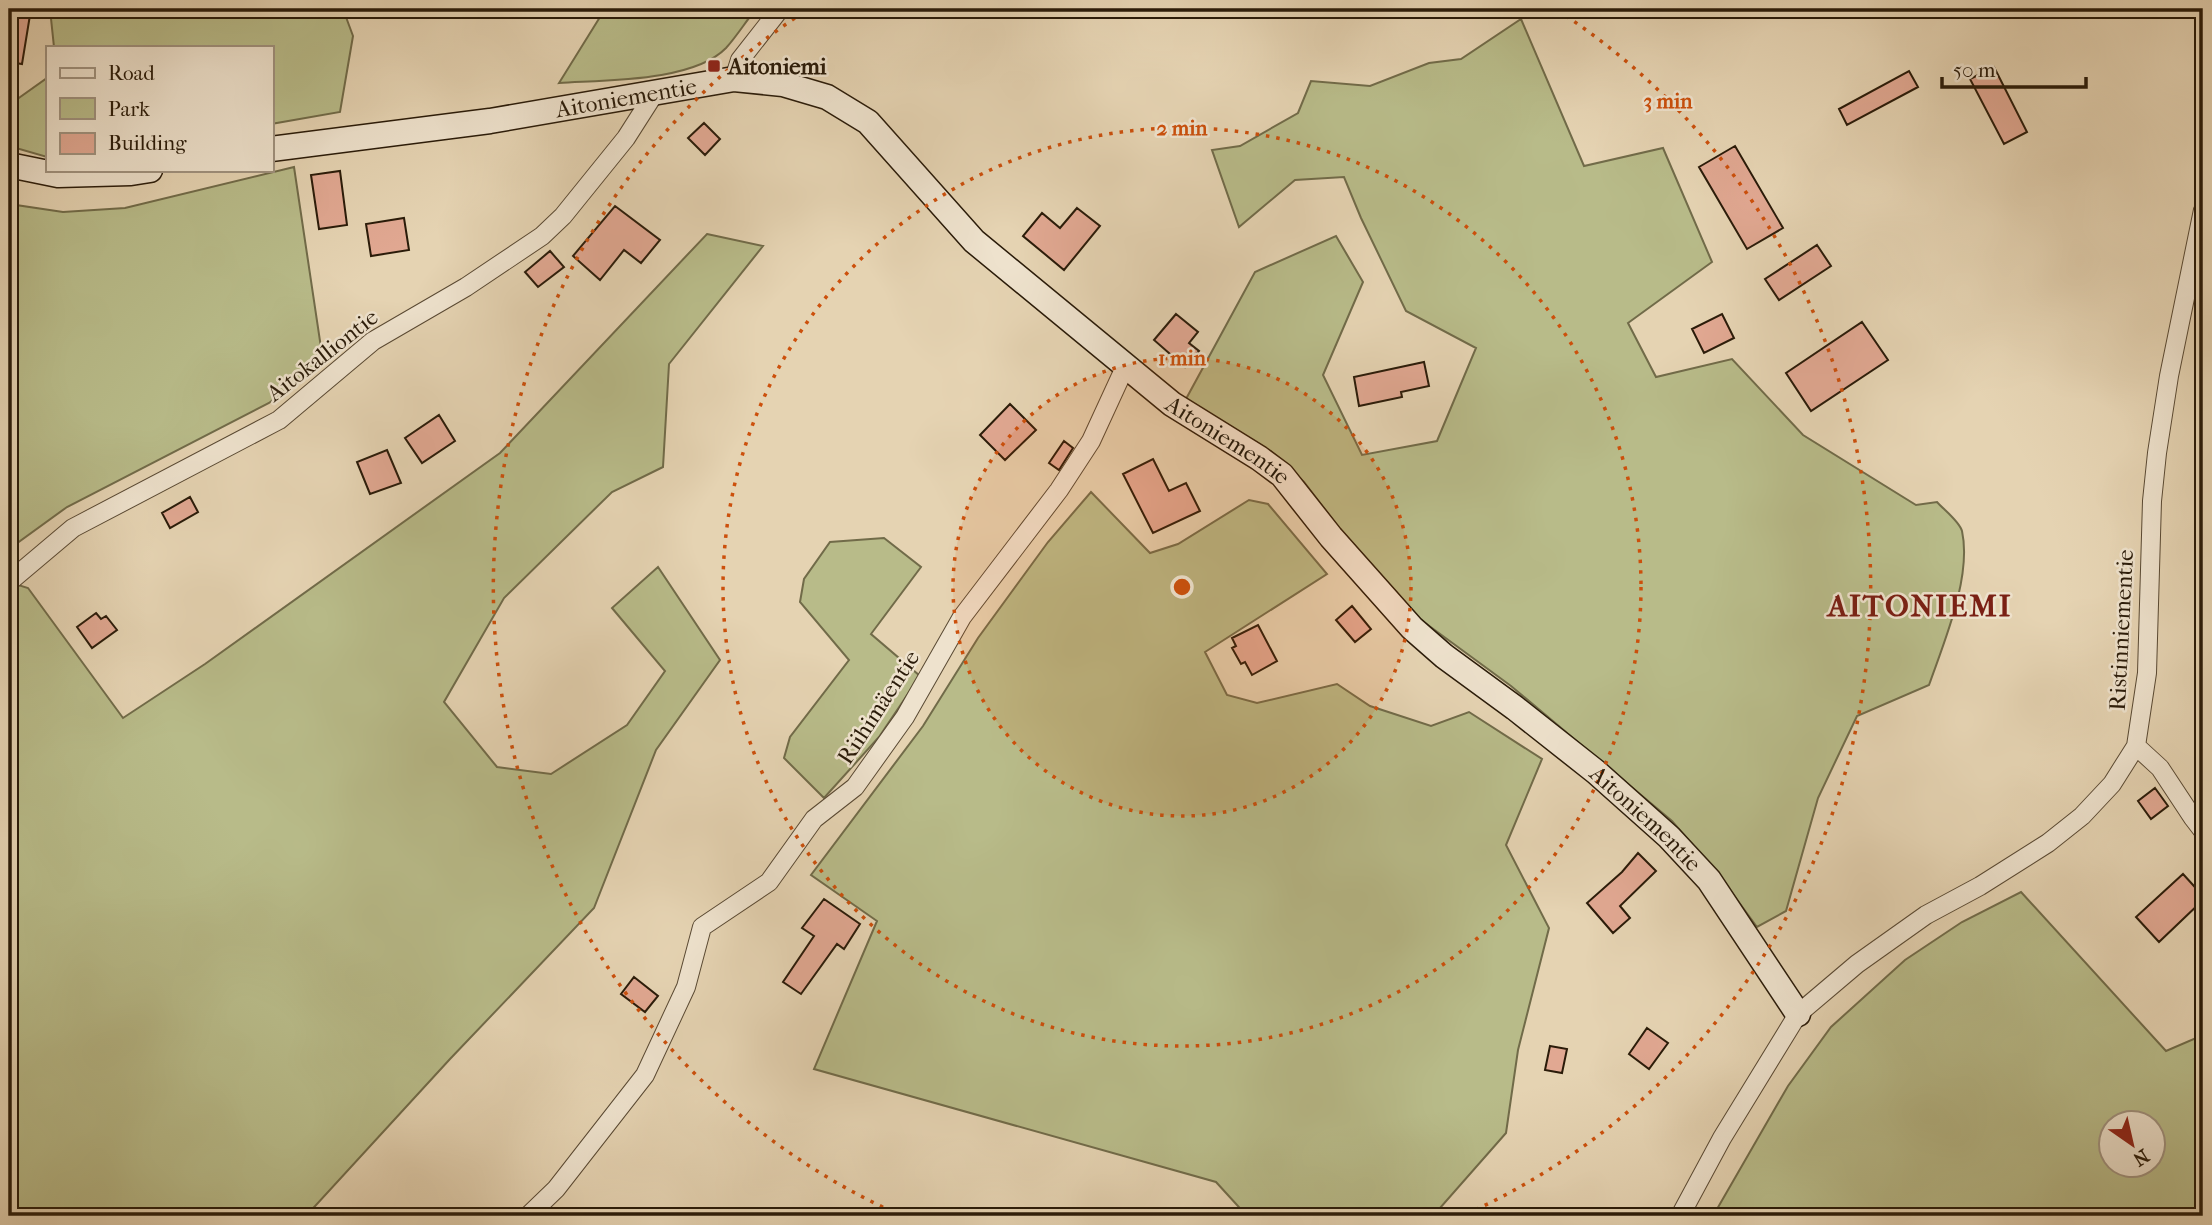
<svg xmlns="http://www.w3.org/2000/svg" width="2212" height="1225" font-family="'IM FELL French Canon',serif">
<rect width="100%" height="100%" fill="#e5d3b2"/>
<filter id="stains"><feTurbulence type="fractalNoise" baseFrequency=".00286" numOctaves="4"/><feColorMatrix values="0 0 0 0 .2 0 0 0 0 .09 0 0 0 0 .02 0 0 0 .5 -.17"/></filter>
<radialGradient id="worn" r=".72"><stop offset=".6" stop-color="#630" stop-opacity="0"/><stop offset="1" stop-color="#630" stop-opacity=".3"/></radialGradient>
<!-- green -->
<path fill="#b8bb89" stroke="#716b49" stroke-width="2" fill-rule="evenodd" d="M 50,9 L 343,9 L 353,36 L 340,112 L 271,124 L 271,47 L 54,47 Z
M 605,9 L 756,9 C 746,21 737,36 726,48 C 693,82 604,80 559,83 Z
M 1521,19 L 1584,166 L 1663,148 L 1712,262 L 1628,323 L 1656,377 L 1732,359 L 1803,435 L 1916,505 L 1937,502 C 1944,510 1959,521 1962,531 C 1972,577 1944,642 1929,685 L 1857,716 L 1818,798 L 1786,911 L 1757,927 L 1719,875 L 1672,821 L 1511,686 L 1417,617 L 1345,536 L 1304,482 L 1269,450 L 1186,399 L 1255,272 L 1336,236 L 1363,282 L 1323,375 L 1362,455 L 1437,441 L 1476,348 L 1406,311 L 1361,218 L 1344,177 L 1295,180 L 1239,227 L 1212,150 L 1240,146 L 1298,113 L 1311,81 L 1370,86 L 1429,63 L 1461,59 Z
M 47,78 L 47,157 L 9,146 L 9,105 Z
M 294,167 L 323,361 L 269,403 L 67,507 L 9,549 L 9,204 L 63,212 L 125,208 Z
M 707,234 L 763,246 L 669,364 L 663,467 L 612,492 L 504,598 L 444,702 L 497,767 L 551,774 L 627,725 L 665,671 L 612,608 L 658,567 L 720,660 L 656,750 L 594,908 L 450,1059 L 306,1216 L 9,1216 L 9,582 L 28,588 L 123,718 L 205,664 L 500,453 Z
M 1091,492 L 1150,553 L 1178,544 L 1249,500 L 1268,504 L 1327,574 L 1205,652 L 1227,695 L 1257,703 L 1337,684 L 1370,706 L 1431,726 L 1469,712 L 1542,759 L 1506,845 L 1549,928 L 1518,1050 L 1506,1133 L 1433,1216 L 1247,1216 L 1216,1182 L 814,1069 L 877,921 L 811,875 L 923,726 L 978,638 L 1048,542 Z
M 884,538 L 921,567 L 871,634 L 920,676 L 879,737 L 824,798 L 784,758 L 790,737 L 849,660 L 800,602 L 804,579 L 830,542 Z
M 2021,892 L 2166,1051 L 2203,1035 L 2203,1216 L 1713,1216 L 1788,1086 L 1831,1027 L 1905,960 L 1962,922 ZM 2110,1124 L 2152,1124 L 2152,1166 L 2110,1166 Z"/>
<!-- building -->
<path fill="#e1a892" stroke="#2a1b09" stroke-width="2" d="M 9,12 L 30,15 L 22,64 L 9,62 Z
M 1994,67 L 2027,132 L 2004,144 L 1970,79 Z
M 1909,71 L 1918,87 L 1847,125 L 1839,109 Z
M 704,123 L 720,139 L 705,155 L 688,138 Z
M 1735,146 L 1783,228 L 1747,249 L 1699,167 Z
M 340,171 L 347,225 L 319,229 L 311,175 Z
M 615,206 L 660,240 L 641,263 L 624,250 L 600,280 L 573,256 Z
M 1077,208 L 1100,226 L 1064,270 L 1023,236 L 1042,213 L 1060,228 Z
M 404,218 L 409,250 L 371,256 L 366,224 Z
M 1817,245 L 1831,266 L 1779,300 L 1765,279 Z
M 550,251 L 564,267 L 538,287 L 525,272 Z
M 1176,314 L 1198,332 L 1189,343 L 1199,351 L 1185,367 L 1154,340 Z
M 1722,314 L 1734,338 L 1704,353 L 1692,329 Z
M 1862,322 L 1888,360 L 1811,411 L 1786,373 Z
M 1424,362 L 1429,386 L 1401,392 L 1402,397 L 1359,406 L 1354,377 Z
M 1010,404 L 1036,430 L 1005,460 L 980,435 Z
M 439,415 L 455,441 L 422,463 L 405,438 Z
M 1064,441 L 1073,448 L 1059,470 L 1049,463 Z
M 387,450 L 401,483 L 370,494 L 357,462 Z
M 1153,459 L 1169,491 L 1186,483 L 1200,511 L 1153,533 L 1123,474 Z
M 190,497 L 198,512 L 170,528 L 162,513 Z
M 1352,606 L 1371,629 L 1355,642 L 1336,620 Z
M 96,613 L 101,619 L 106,616 L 117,630 L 92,648 L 77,627 Z
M 1258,625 L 1277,661 L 1252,675 L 1245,662 L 1241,664 L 1232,648 L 1236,646 L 1232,638 Z
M 2155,788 L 2168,806 L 2151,819 L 2138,801 Z
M 1638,853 L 1656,871 L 1620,906 L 1630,918 L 1613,933 L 1587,903 L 1622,872 Z
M 2183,874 L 2203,896 L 2203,900 L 2159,942 L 2136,917 Z
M 824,899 L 860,924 L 844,949 L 837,944 L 801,994 L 783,982 L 814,936 L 802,928 Z
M 634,977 L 658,996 L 645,1012 L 621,994 Z
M 1647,1028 L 1668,1043 L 1649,1069 L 1629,1054 Z
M 1550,1046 L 1567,1049 L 1562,1073 L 1545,1070 Z"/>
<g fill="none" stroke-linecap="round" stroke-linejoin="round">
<defs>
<path id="street" d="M 734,79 L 740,60 L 780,9
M 9,582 L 73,528 L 279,420 L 373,341 L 466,287 L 542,236 L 563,216 L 626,138 L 656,91
M 2136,746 L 2160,768 L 2193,818 L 2203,831
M 528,1216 L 556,1189 L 645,1075 L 686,987 L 702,927 L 769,882 L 814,819 L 855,787 L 905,717 L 962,617 L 1059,490 L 1091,441 L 1126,365
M 1680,1216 L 1722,1138 L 1798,1014 L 1857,964 L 1926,915 L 1980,886 L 2048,843 L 2082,816 L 2112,784 L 2136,746 L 2147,673 L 2152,501 L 2157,453 L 2169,376 L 2203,210"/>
<g id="secondary">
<path id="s1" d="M 271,149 L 490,121 L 734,79 L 783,84 L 827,97 L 868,122 L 974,241 L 1172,404 L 1259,458 L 1282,475 L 1331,537 L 1412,628 L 1444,656 L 1515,708 L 1596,772 L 1669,837 L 1709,880 L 1798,1014"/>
<path d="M 9,165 L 58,175 L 131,173 L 150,170"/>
</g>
</defs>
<!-- street casing -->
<use href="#street" stroke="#594933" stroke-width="20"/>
<!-- secondary casing -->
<use href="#secondary" stroke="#2a1b09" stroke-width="27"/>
<!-- street -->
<use href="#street" stroke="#eee2cd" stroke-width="18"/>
<!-- secondary -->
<use href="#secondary" stroke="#eee2cd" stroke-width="24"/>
</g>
<!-- distance rings -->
<circle cx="1182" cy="587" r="229" fill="#cc500c" fill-opacity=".12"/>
<g fill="none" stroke="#cc500c" stroke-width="3.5" stroke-dasharray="3.5 7">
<circle cx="1182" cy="587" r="229"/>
<circle cx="1182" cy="587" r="459"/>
<path d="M902 1216A688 688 0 0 1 807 10M1557 10A688 688 0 0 1 1462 1216"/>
</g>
<!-- markers -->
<rect fill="#8f2418" stroke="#eee2cd" stroke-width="2.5" x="707" y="59" width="14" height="14" rx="3.5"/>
<g text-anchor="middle" stroke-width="5" stroke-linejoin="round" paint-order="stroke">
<!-- poi labels -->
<g font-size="23" font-weight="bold" fill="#2a1b09" stroke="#eee2cd" text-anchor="start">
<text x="728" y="74">Aitoniemi</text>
</g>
<!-- street labels -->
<g font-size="23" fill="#2a1b09" stroke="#eee2cd">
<text dy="8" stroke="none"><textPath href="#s1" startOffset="359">Aitoniementie</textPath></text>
<text transform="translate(322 355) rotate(-38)" y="8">Aitokalliontie</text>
<text dy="8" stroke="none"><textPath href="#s1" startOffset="1094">Aitoniementie</textPath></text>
<text transform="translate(2121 630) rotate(-87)" y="8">Ristinniementie</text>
<text transform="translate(878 707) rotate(-57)" y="8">Riihimäentie</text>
<text dy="8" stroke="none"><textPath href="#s1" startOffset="1661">Aitoniementie</textPath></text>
</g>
<!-- district labels -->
<g font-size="30" font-weight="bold" letter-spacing="2" fill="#7a1f14" stroke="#eee2cd">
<text x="1920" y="616">AITONIEMI</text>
</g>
</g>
<circle cx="1182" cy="587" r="10" fill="#cc500c" stroke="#eee2cd" stroke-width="3.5"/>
<g font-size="21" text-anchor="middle" font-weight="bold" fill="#cc500c" stroke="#eee2cd" stroke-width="5" stroke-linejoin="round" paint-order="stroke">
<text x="1668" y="108">3 min</text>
<text x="1182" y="135">2 min</text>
<text x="1182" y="365">1 min</text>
</g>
<!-- margin -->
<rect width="2212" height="1225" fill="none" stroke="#e5d3b2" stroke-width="35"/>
<rect x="10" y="10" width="2191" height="1204" fill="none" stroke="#2a1b09" stroke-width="3.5"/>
<rect x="18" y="18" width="2177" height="1190" fill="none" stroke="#2a1b09" stroke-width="2"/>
<!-- legend -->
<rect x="46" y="46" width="228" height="126" fill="#eee2cd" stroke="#a0927f" stroke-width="2"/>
<rect x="60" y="68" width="35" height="10" fill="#eee2cd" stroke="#a0927f" stroke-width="2"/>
<text x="108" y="80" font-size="21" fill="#2a1b09">Road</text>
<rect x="60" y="98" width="35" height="21" fill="#b8bb89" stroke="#a0927f" stroke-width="2"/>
<text x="108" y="116" font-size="21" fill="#2a1b09">Park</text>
<rect x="60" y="133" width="35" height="21" fill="#e1a892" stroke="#a0927f" stroke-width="2"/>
<text x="108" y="150" font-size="21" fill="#2a1b09">Building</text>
<!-- north arrow -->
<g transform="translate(2132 1144) rotate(146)"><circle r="33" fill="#eee2cd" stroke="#a0927f" stroke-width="2"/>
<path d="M0-5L12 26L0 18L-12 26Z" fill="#8f2418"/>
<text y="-10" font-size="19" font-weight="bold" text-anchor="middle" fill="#2a1b09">N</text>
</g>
<!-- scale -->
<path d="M1942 77v10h144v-10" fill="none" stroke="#2a1b09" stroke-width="3.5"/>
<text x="1953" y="77" font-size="21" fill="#2a1b09" stroke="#eee2cd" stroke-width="5" paint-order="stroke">50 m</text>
<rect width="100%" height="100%" filter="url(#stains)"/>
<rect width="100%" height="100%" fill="url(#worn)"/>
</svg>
